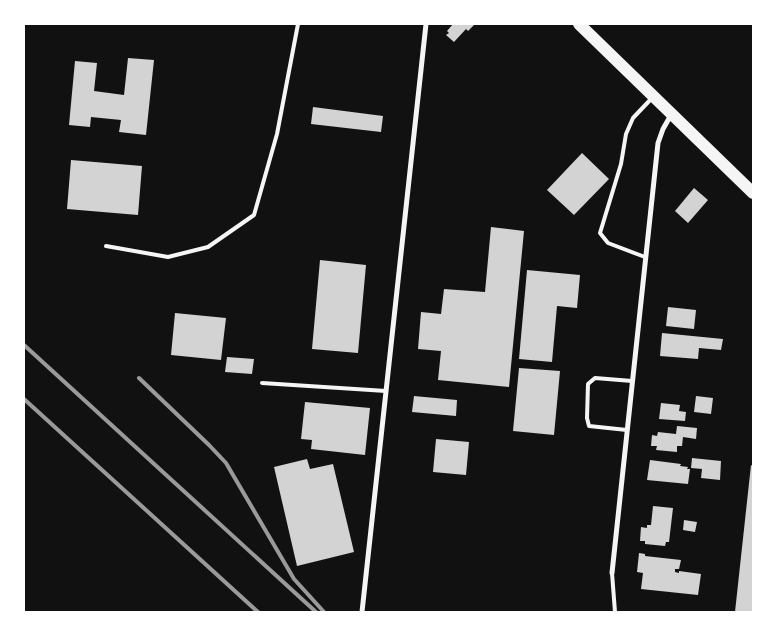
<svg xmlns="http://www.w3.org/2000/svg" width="777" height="636" font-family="Mulish,sans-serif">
<rect width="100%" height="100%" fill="#111"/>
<!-- building -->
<path fill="#d3d3d3" d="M 453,24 L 475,24 L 468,31 L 466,29 L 454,42 L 446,35 L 449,33 L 447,31 Z
M 128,58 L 154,60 L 146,135 L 119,132 L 121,120 L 91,117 L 90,127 L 69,125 L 75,61 L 97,63 L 94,91 L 124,95 Z
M 313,107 L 383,116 L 381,132 L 311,124 Z
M 582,153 L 609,179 L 574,215 L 547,190 Z
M 71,160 L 142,166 L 138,215 L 67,209 Z
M 694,188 L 708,200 L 688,223 L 675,211 Z
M 491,227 L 524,231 L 509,387 L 438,380 L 441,351 L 418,349 L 421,312 L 441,314 L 444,289 L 485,292 Z
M 320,260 L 366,265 L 358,353 L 312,349 Z
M 527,270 L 580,275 L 577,308 L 557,306 L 552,362 L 519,359 Z
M 668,307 L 696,310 L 694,329 L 666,326 Z
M 175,313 L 226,318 L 221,360 L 171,355 Z
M 662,333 L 723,339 L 721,350 L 699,348 L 698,359 L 660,356 Z
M 227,357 L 254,359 L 252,374 L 225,372 Z
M 519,368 L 560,371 L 554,435 L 513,431 Z
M 414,396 L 457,400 L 456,416 L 412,412 Z
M 696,396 L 713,398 L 711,414 L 694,412 Z
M 305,402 L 370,408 L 365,455 L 311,449 L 312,440 L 301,439 Z
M 661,403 L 680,405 L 679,411 L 686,412 L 685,421 L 659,419 Z
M 677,426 L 697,428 L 696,439 L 683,437 L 682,446 L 677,446 L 677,452 L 656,450 L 657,446 L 651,446 L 652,435 L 657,436 L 658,432 L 676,434 Z
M 436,439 L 469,442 L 466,475 L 433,472 Z
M 692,458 L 721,461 L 720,480 L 701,478 L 702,469 L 691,468 Z
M 307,459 L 310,469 L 333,464 L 354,552 L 297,566 L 274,467 Z
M 650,460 L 681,464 L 680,466 L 688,467 L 687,469 L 690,469 L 688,484 L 647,480 Z
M 751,465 L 753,466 L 753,612 L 735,612 Z
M 653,506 L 673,508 L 669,542 L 666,542 L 665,546 L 645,544 L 645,541 L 640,541 L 641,527 L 647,528 L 647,525 L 651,525 Z
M 684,520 L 697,522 L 695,532 L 683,530 Z
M 639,553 L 645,554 L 645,556 L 681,560 L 679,569 L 675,569 L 675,572 L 679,573 L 679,571 L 701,574 L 698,595 L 641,589 L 643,573 L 637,572 Z"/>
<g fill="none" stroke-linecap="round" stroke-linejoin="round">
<!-- service -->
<path stroke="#f5f5f5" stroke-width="4" d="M 106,246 L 168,257 L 208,247 L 254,215 L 277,134 L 298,24
M 645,257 L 608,243 L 600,233 L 621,164 L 626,134 L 633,118 L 652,98
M 262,383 L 386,391
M 627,430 L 589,426 L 587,418 L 588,384 L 595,378 L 632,381
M 612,573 L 615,612"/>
<!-- minor -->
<path stroke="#f5f5f5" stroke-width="5" d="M 612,573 L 658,143 L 663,129 L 671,115
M 362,612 L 426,24"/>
<!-- primary -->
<path stroke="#f5f5f5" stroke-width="12" d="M 579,24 L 753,193"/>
<!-- rail -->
<path stroke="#9a9a9a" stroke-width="4" d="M 24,345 L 316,612
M 139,378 L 209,445 L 226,463 L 294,579 L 324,612
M 24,399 L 258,612"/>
</g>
<!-- border -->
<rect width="777" height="636" fill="none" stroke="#ffffff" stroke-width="50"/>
</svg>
